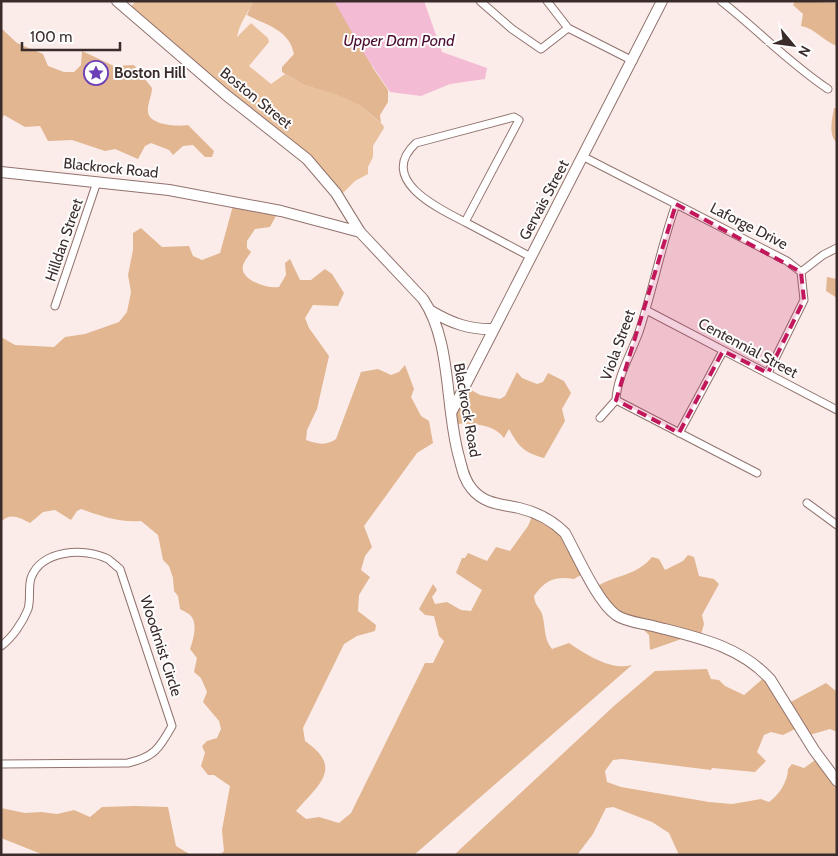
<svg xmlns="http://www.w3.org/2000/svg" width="838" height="856" font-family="Cabin,sans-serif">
<rect width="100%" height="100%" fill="#fbecea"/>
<!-- green -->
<path fill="#e9c19d" d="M 136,1 L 253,1 C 247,16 240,21 237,37 L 251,23 L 268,38 L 269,42 L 249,66 L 271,84 L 285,74 L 304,85 L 339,95 L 361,106 L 383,125 L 384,128 L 373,146 L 373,157 L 368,167 L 368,174 L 355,181 L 339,197 L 308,160 L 128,10 Z"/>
<!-- forest -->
<path fill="#e1b690" d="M 253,1 L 337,1 L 373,68 L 388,90 L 388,102 L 380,115 L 381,123 L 361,106 L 338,95 L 304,85 L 282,72 L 282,67 L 294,54 C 289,29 266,25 247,15 Z
M 795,1 L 837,3 L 837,46 C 823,41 815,28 801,26 L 803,14 L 793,5 Z
M 1,28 L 17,43 L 43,54 L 48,66 L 64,72 L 74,72 L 81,65 L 82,51 L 114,66 L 134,65 L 152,88 C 152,95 147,105 148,112 C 149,125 178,127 188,125 L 214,151 L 212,157 L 205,157 L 193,145 L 183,146 L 173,155 L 169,150 L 151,143 L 145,146 L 138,159 L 115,149 L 105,151 L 72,140 L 48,141 L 40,126 L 25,127 L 4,115 L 1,120 Z
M 834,108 L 837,108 L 837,143 C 828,135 832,120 834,108 Z
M 234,202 L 278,212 L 270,227 L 255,229 L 247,241 L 247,248 L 251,252 C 248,257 241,264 243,271 C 247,282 268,289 279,287 L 286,275 L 285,263 L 290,259 L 300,280 L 311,280 L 325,269 L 332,274 L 344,293 L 338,306 L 313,305 L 305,318 L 309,328 L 329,356 L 317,409 L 307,430 L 306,440 C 317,444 326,446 336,439 L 361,372 L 378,369 L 391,375 L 399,372 L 405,365 L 414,389 L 411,397 L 421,416 L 429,421 L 433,443 L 417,453 L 364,526 L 372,547 L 365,556 L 361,570 L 370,577 L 359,595 L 358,611 L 376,625 L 375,631 L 357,636 L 344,644 L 303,728 L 305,741 C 344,768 319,784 296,811 L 306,819 L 319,817 L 339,823 L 351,813 L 425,663 L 433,663 L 444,641 L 439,636 L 434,616 L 425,615 L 419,609 L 433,584 L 437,590 L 432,597 L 435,604 L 447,602 L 461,610 L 471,611 L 482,590 L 456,573 L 462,558 L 465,558 L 468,553 L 487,561 L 496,547 L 510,551 L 528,526 L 534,512 L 556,524 L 586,572 L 574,579 C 555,576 545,580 534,596 C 535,606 539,606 542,614 C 546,627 543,638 552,649 L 569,643 C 587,655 611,671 632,665 L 414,855 L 220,855 L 224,851 L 222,830 L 230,786 L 214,775 L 208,775 L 201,766 L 205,753 L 202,746 L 207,741 L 217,738 L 221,729 L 219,721 L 203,702 L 207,692 L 201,678 L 194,672 L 197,658 L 190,649 C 193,641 198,624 191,616 C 189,613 183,611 180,609 L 178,596 L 174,591 L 173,578 L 169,566 L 163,560 L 158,535 L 141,521 C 121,523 100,516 81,509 L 77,511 L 71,520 L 55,510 L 43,512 L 30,523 C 20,518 10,512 1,522 L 1,337 L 15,345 L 54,347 L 65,337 L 85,334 L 119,322 L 127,312 L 131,292 L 128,275 L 133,250 L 133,233 L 141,228 L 162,247 L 189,246 L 193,256 L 202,260 L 220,253 Z
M 827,277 L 837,279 L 837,298 L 826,291 Z
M 517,372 L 522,378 L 537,384 L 543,382 L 548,373 L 564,381 L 571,393 L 562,409 L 565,421 L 544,458 C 523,452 519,447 509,429 L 504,438 C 493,423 471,423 454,424 L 454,409 L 466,387 L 480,395 L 500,399 L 505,396 Z
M 688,555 L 694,557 L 699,576 L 714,579 L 719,584 L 702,615 L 704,624 L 700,638 L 690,636 L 650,650 L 649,635 L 636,622 L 616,614 L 596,587 C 614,575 637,576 652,557 L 659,559 L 665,570 L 683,561 Z
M 707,669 L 711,679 L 719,680 L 725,686 L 744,695 L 765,677 L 787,704 L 826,683 L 837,692 L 837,732 L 830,729 L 806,736 L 797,728 L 783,735 L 771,732 L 764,735 L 757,752 L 766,761 L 755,772 L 712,768 L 711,770 L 622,759 L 613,760 L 605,771 L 607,782 L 621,787 L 709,802 L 732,804 L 761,799 L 769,802 C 779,795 788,781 788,769 L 792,764 L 804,768 L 818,758 L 837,781 L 837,855 L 679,855 L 669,833 L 652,822 L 613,807 L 606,808 L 593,834 L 577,855 L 454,855 L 615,705 L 655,671 Z
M 135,806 L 168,807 L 176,846 L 191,855 L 44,855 L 1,838 L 1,808 L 25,813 L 41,812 L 57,814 L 74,810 L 90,817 L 102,807 Z"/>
<!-- water -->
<path fill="#f3bcd4" d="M 334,1 L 424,1 L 442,52 L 487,68 L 485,79 L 450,84 L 421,96 L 390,92 L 365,55 Z"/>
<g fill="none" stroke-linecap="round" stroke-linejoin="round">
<defs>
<path id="street" d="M 480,1 L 512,29 L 541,49 L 568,28
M 547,1 L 568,28 L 633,61
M 721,1 C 758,30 789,63 828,89
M 514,117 L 519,120 L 465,222 C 437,208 377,179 416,143 Z
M 584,157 L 787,261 L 801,272 L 804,300 L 768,373
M 465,222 L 531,257
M 801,272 L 823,255 L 837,248
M 55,306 L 97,182
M 646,310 L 837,410
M 616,400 C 617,377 631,354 639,332 C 653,290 661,246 676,204
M 616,400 L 757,473
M 600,418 L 616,400
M 679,433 L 723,351
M 807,503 L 837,525
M 1,646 C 12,638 23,622 28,609 C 31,599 28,588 31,578 C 41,550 84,547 108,559 C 112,562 116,566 120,569 L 172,726 C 159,749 154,757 128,763 L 1,764"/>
<path id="secondary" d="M 117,1 L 226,95 L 307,159 L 336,193 L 360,232
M 1,172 L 169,190 L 281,211 L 360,232 L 423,299 C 452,341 445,409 459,457 C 462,468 464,480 472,489 C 484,504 501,504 519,508 C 536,512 553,521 565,533 C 577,555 597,601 616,615 C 626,622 641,623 653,626 C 695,637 739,645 770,679 L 814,750 L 837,781
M 431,311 C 451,323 470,330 494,329
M 451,413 L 662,1"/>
</defs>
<!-- street casing -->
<use href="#street" stroke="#91726d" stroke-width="9"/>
<!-- secondary casing -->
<use href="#secondary" stroke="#91726d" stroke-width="12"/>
<!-- street -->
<use href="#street" stroke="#fff" stroke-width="7"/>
<!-- secondary -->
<use href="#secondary" stroke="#fff" stroke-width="10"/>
</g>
<!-- marked area -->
<path fill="#c2185b" fill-opacity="0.2" stroke="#c2185b" stroke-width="4" stroke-dasharray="10 6" stroke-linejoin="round" d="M 676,204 L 801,272 L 804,300 L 768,373 L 723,351 L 679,433 L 616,400 Z"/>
<!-- icons -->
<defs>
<symbol id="sight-ring" viewBox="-11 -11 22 22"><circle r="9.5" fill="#fdfdfd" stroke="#6c3fb7" stroke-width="1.5"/><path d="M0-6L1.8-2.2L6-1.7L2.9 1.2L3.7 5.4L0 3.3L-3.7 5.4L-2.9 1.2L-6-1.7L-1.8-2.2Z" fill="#6c3fb7"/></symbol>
</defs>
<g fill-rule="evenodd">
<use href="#sight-ring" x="82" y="59" width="28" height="28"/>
</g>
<g text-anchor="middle" stroke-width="4" stroke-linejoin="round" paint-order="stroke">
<!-- poi labels -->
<g font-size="15" font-weight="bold" fill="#3a2c2a" stroke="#fdfdfd" text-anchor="start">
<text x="114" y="78">Boston Hill</text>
</g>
<!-- street labels -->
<g font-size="15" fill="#3a2c2a" stroke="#fdfdfd">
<text transform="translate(256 98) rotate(39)" y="5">Boston Street</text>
<text transform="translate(111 168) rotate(6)" y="5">Blackrock Road</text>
<text transform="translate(544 200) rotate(-62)" y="5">Gervais Street</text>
<text transform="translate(749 226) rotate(27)" y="5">Laforge Drive</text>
<text transform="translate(64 240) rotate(-71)" y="5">Hilldan Street</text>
<text transform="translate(618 345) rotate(-70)" y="5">Viola Street</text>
<text transform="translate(748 348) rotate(28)" y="5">Centennial Street</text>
<text transform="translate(467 410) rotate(80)" y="5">Blackrock Road</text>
<text transform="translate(161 646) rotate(72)" y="5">Woodmist Circle</text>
</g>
<!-- water labels -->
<g font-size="16" font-style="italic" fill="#4b0b30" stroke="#fdfdfd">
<text x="399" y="46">Upper Dam Pond</text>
</g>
</g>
<!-- border -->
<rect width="838" height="856" fill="none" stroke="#3a2c2a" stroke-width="5"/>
<!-- north arrow -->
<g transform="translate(793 45) rotate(119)" stroke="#fdfdfd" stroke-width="4" paint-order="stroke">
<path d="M0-4L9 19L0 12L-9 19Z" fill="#3a2c2a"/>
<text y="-8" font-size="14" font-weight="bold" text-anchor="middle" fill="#3a2c2a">N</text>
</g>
<!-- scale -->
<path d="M22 42v8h98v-8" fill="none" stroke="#3a2c2a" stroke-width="2.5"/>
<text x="30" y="42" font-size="15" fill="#3a2c2a" stroke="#fdfdfd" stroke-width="4" paint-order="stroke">100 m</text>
</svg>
